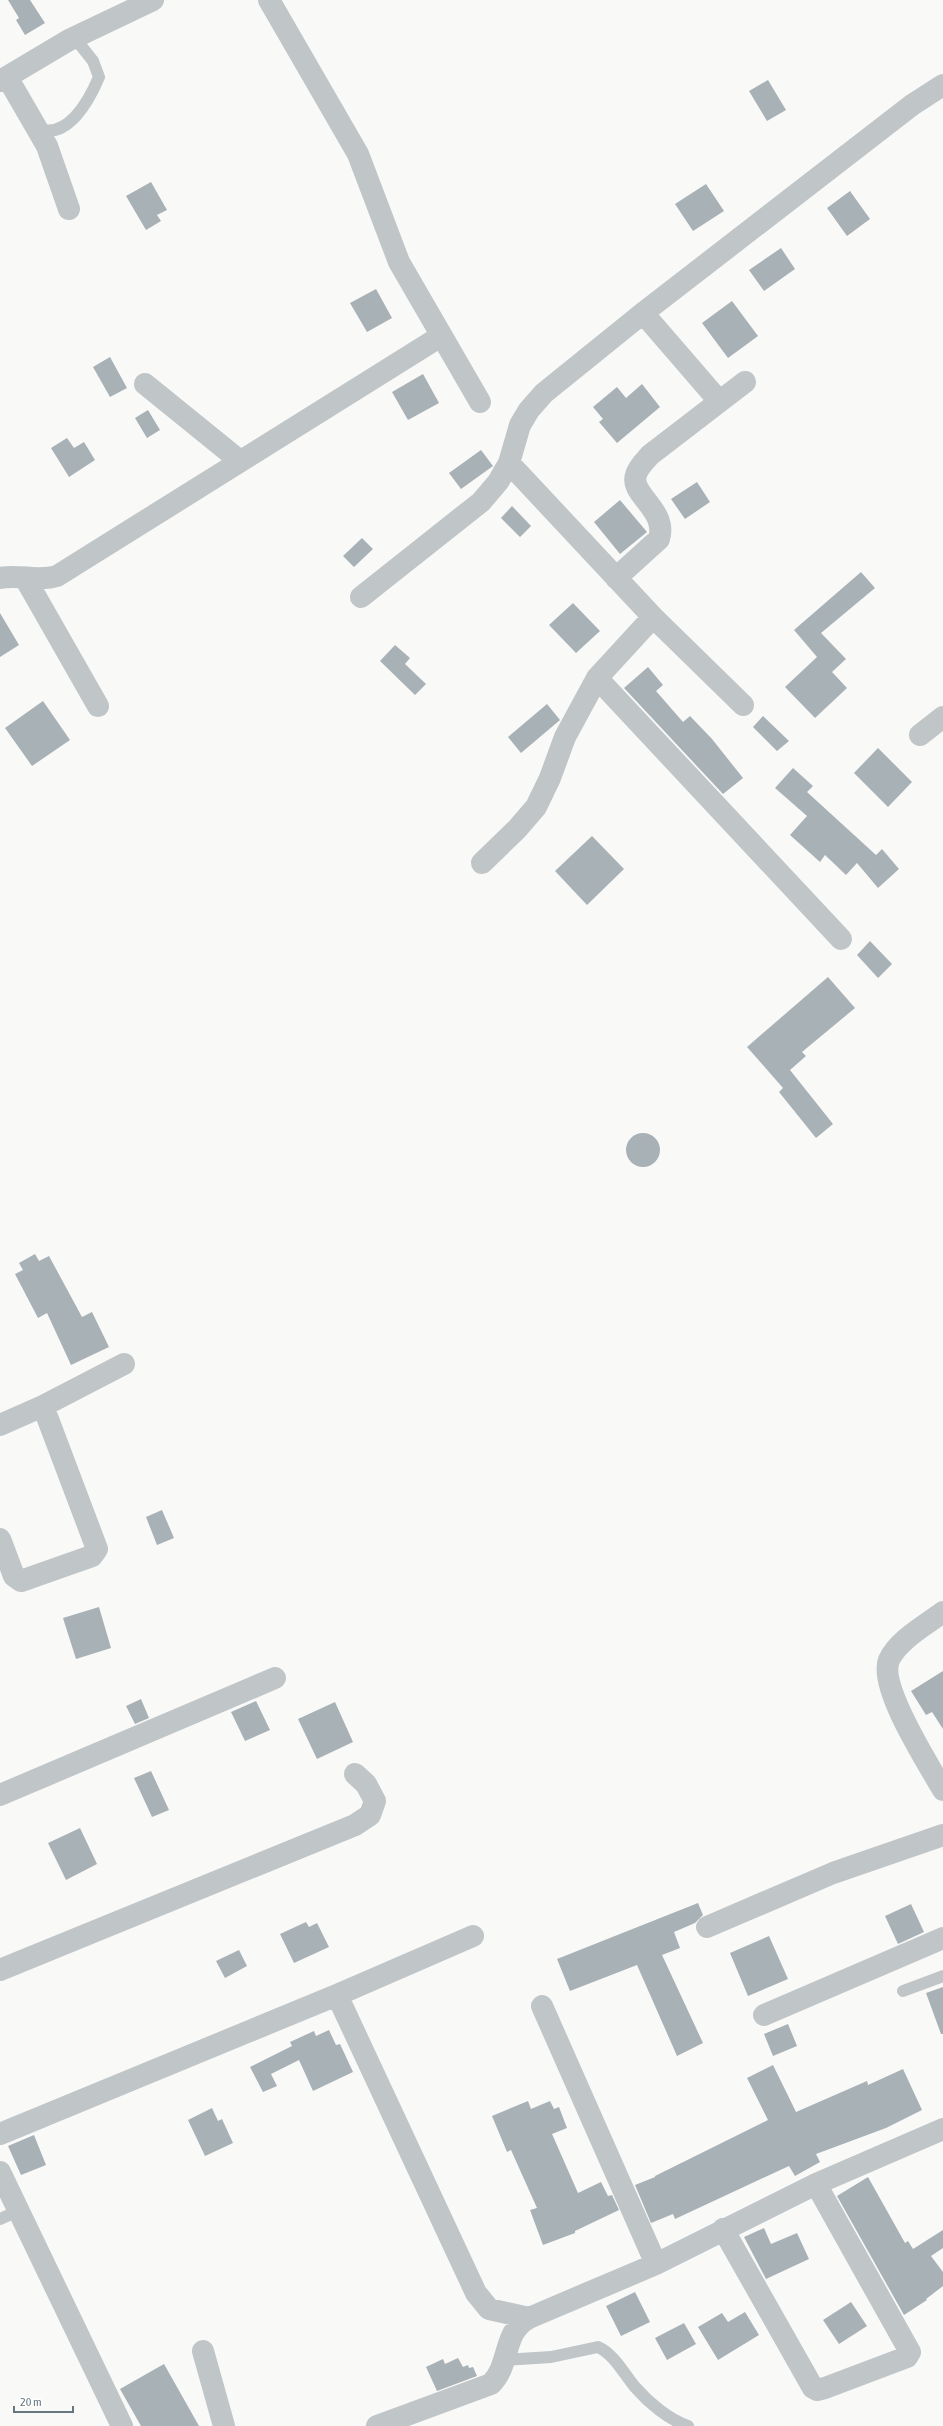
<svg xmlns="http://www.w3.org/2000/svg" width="943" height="2426" font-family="'Asap Condensed',sans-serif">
<rect width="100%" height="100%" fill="#f9f9f7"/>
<!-- building -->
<path fill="#a8b1b6" d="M 8,0 L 30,0 L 45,23 L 25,35 L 16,20 L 19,18 Z
M 768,80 L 786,110 L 767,121 L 749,91 Z
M 151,182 L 167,210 L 157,215 L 161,221 L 146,230 L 126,196 Z
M 706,184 L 724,211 L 693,231 L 675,204 Z
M 850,191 L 870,219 L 847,236 L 827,208 Z
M 781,248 L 795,269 L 764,291 L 749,270 Z
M 376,289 L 392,318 L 367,332 L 350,303 Z
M 732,301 L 758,336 L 728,358 L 702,323 Z
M 110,357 L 127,388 L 110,397 L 93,367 Z
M 423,374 L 439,403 L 408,420 L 392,392 Z
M 642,384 L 660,407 L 617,443 L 599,422 L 603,419 L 593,407 L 617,387 L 626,398 Z
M 148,410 L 160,430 L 147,438 L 135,418 Z
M 67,438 L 74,448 L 84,442 L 95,460 L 69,477 L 51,448 Z
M 481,450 L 493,466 L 461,489 L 449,473 Z
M 697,482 L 710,502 L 685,519 L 671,499 Z
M 620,500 L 647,532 L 620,554 L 594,522 Z
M 512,506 L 531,526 L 520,537 L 501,518 Z
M 362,538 L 373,549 L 354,567 L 343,556 Z
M 861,572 L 875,588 L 821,633 L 846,659 L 832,672 L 847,688 L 815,718 L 785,687 L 817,657 L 794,630 Z
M 573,603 L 600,631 L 576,653 L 549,625 Z
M 0,613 L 19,645 L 0,657 Z
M 395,645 L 410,658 L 405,664 L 426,684 L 415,695 L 380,661 Z
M 648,667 L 663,685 L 656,691 L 683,722 L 690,716 L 712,739 L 743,778 L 723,794 L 624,688 Z
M 43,701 L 70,740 L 32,766 L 5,728 Z
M 547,704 L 560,720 L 521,753 L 508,737 Z
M 763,716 L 789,741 L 777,751 L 753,727 Z
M 878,748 L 912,782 L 888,807 L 854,773 Z
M 793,768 L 813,786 L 807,792 L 876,855 L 882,849 L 899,869 L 878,888 L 857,863 L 846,875 L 825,855 L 820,862 L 790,835 L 807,816 L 775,788 Z
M 592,836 L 624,869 L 587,905 L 555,871 Z
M 870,941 L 892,964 L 878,978 L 857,955 Z
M 828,977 L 855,1008 L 802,1052 L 806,1056 L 790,1070 L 833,1124 L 816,1138 L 779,1092 L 783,1088 L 747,1047 Z
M626 1150a17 17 0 1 1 34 0a17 17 0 1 1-34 0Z
M 35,1254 L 39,1261 L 49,1256 L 82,1317 L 92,1312 L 109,1347 L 71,1365 L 47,1313 L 38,1318 L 15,1274 L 23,1270 L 19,1263 Z
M 162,1510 L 174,1538 L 157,1545 L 146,1517 Z
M 99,1607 L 111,1648 L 76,1659 L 63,1618 Z
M 943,1671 L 943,1729 L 932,1712 L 926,1715 L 911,1691 Z
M 141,1699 L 149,1718 L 135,1724 L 126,1706 Z
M 256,1701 L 270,1730 L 245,1741 L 231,1712 Z
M 335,1702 L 353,1742 L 317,1759 L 298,1719 Z
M 151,1771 L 169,1810 L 152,1817 L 134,1778 Z
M 80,1828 L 97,1864 L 66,1880 L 48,1843 Z
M 698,1903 L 703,1915 L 695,1923 L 674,1932 L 680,1948 L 662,1955 L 703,2043 L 677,2056 L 637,1965 L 570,1991 L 557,1959 Z
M 911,1904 L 924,1932 L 898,1944 L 885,1916 Z
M 306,1922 L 309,1927 L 317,1923 L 329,1947 L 294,1963 L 280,1934 Z
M 769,1936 L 788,1979 L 748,1996 L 730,1953 Z
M 239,1950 L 247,1966 L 225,1978 L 216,1961 Z
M 943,1987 L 943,2034 L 941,2034 L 926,1993 Z
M 788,2024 L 797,2046 L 773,2056 L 764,2034 Z
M 329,2030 L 336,2045 L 340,2044 L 353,2072 L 313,2091 L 299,2060 L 271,2074 L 277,2086 L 263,2092 L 250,2067 L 292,2046 L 290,2042 L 314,2031 L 316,2036 Z
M 773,2065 L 796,2112 L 867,2081 L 868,2085 L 903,2069 L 922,2110 L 886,2128 L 816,2154 L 820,2162 L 795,2176 L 789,2166 L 675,2219 L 673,2214 L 651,2223 L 635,2185 L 655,2177 L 655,2176 L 768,2120 L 747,2078 Z
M 528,2101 L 531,2109 L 550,2101 L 554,2109 L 559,2107 L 567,2128 L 552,2134 L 578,2193 L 601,2182 L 608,2196 L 612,2195 L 619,2210 L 575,2231 L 575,2233 L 543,2245 L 530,2210 L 537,2208 L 511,2150 L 507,2152 L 492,2116 Z
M 212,2108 L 218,2121 L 222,2119 L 233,2143 L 205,2156 L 188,2120 Z
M 34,2135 L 46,2165 L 21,2175 L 8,2146 Z
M 868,2177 L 905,2243 L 908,2241 L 913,2249 L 943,2230 L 943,2248 L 931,2256 L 943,2272 L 943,2286 L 926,2299 L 927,2300 L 904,2315 L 837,2196 Z
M 764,2228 L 771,2244 L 797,2233 L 809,2259 L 766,2279 L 744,2237 Z
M 635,2292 L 650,2322 L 621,2336 L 606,2306 Z
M 851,2302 L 867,2326 L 839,2344 L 823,2320 Z
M 745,2312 L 759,2335 L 718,2360 L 698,2327 L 722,2313 L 728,2322 Z
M 684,2323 L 696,2344 L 667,2360 L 655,2338 Z
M 458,2358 L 463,2367 L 468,2365 L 469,2368 L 473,2367 L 477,2376 L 437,2391 L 426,2367 L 443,2359 L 445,2364 Z
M 164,2364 L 199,2426 L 141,2426 L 120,2389 Z"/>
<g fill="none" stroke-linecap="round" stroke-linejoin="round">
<!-- lane -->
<path stroke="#c0c5c8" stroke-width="12" d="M 37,128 C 67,141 89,101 99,77 L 93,61 L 74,37
M 903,1991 L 943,1976
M 0,2219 L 18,2211
M 504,2360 L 551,2357 L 598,2347 C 614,2354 624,2374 635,2387 C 648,2402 669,2420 688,2426"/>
<!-- street -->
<path stroke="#c0c5c8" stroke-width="22" d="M 269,0 L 358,154 L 399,262 L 480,402
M 7,77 L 47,146 L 69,209
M 0,81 L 69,40 L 153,0
M 643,313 L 719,401
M 145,384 L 240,461
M 509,463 L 653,617 L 743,705
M 0,578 C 20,574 37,582 57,576 L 441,336
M 25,578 L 98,706
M 616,578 L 659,539 C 668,510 629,494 636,475 C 638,467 645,461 650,455 L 745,382
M 361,597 L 481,502 L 498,482 L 509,463 L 520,425 L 529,410 L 544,393 L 643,313 L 912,105 L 943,85
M 597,678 L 841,939
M 920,735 L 943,717
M 482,863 L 517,829 L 536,807 L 550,778 L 565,737 L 597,678 L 653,617
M 0,1425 L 43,1406 L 124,1364
M 0,1539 L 14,1576 L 21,1581 L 92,1556 L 97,1549 L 43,1406
M 943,1612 C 926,1625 898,1640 889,1660 C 878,1687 929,1765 943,1790
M 0,1795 L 275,1678
M 707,1927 L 833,1873 L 943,1835
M 0,1970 L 355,1825 L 370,1815 L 375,1801 L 366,1784 L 355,1774
M 337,1995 L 476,2293 L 489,2309 L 529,2318
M 542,2006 L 656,2264
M 764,2015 L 943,1938
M 0,2134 L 337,1995 L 473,1936
M 0,2172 L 122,2426
M 723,2229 L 813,2388 L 817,2390 L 825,2388 L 907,2357 L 910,2352 L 816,2184
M 203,2351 L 224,2426
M 377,2426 L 491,2384 C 511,2364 502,2332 529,2318 L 656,2264 L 816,2184 L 943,2129"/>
</g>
<!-- scale -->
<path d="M14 2406v6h59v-6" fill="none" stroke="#667780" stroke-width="2"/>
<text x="20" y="2406" font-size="12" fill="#667780" stroke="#ffffff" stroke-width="3" paint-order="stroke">20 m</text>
</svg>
